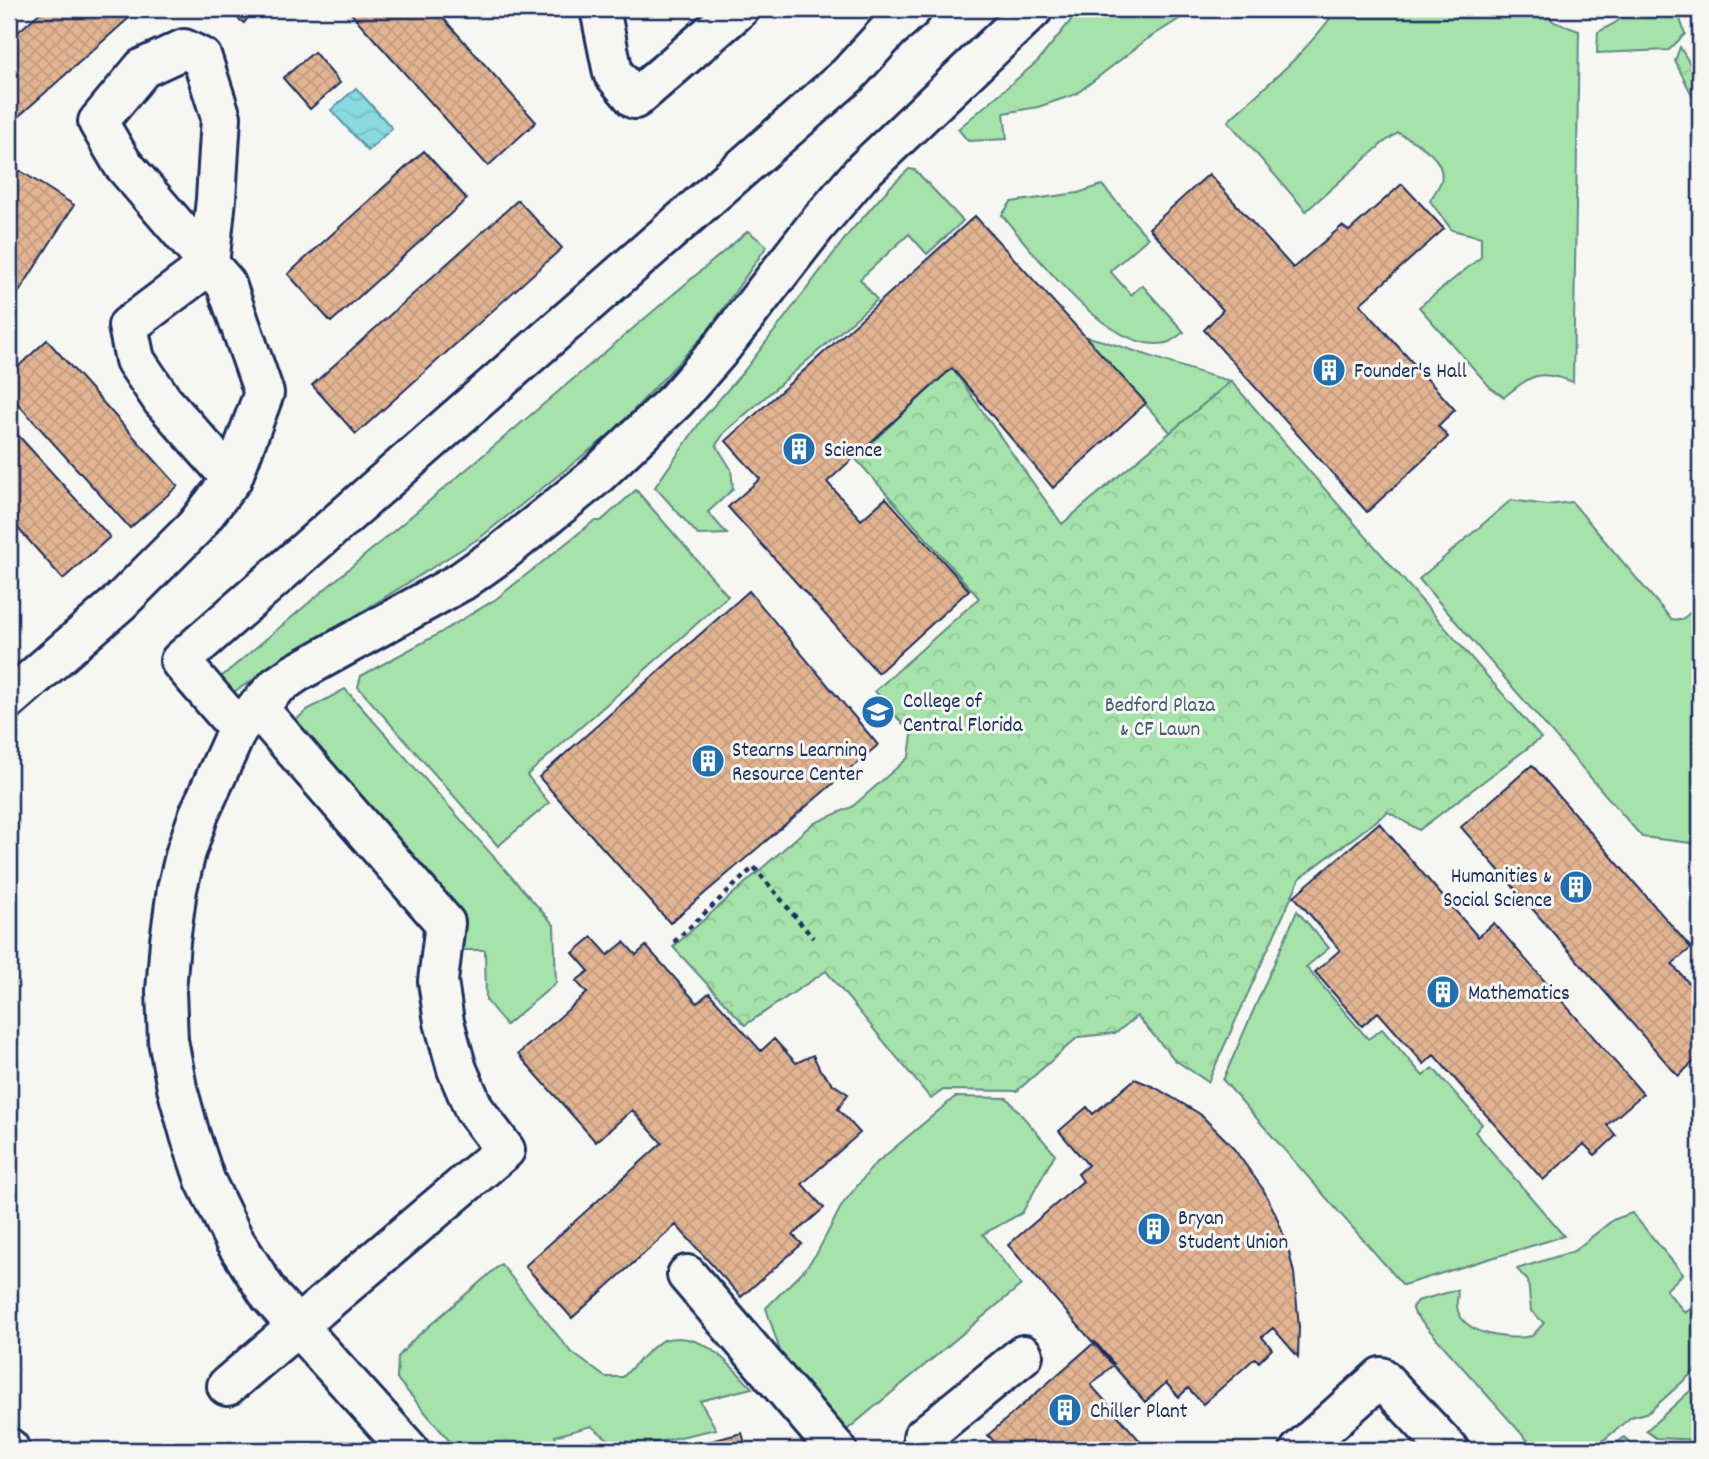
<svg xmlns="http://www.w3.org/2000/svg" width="1709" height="1459" font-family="Dekko,sans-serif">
<defs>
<pattern id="forest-crowns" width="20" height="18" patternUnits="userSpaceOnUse" patternTransform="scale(1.75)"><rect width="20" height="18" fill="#a5e3aa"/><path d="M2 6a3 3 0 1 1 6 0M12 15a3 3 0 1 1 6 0" fill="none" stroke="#8dc395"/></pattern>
<pattern id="water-waves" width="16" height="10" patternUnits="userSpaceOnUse" patternTransform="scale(1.75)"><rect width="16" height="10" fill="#89dbe0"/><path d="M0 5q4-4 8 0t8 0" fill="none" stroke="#76bcc3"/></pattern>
<pattern id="building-cross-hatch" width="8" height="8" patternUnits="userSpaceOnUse" patternTransform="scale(1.75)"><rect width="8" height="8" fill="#e2b492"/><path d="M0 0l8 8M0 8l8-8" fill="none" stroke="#c19b80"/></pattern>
</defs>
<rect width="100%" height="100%" fill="#f6f6f2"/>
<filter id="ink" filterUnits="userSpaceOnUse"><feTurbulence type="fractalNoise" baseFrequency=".0143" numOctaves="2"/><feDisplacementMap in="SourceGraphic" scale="14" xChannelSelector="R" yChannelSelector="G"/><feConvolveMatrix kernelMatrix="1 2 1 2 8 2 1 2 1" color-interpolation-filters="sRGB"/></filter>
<g filter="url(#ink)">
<!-- green -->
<path fill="#a5e3aa" stroke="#608984" stroke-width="2" d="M 1080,9 L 1195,9 L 1146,40 L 1076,94 L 1038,107 L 1004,113 L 1007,139 L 968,141 L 958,129 L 1038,61 Z
M 1337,9 L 1541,9 L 1554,22 L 1579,31 L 1573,382 C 1537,369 1532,375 1504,397 L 1490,387 L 1419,307 L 1481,257 L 1481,237 L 1452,230 L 1430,201 C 1433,195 1439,187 1441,181 C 1447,158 1415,141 1398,133 L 1383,143 L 1306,211 L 1228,121 C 1266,86 1307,52 1337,9 Z
M 1634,9 L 1677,9 L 1685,34 L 1669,50 L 1597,53 L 1598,32 L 1615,23 Z
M 909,169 L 915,170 L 963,221 L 927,254 L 909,234 L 860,279 L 877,300 L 725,432 L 716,445 L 731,469 L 733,489 L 708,512 L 727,534 L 698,535 L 655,487 L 703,418 L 744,371 L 850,232 L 890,187 Z
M 1102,185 L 1148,238 L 1110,271 L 1131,295 L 1142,285 L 1184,332 C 1179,335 1172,342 1166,343 C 1109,355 1034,253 1002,215 L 1011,202 L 1078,193 Z
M 748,231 L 767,246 L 706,333 L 615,430 L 481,537 L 232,693 L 220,678 Z
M 1084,336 C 1134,348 1180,369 1231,381 L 1171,433 Z
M 636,490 L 728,596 L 527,775 L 549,803 L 498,846 L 358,687 L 361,676 L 433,637 L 496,599 L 594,521 L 601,521 Z
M 1511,500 L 1547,505 L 1572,502 L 1671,619 L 1681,620 L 1699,606 L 1700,608 L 1700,844 L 1642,837 L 1419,579 Z
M 345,689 L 554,925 L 556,983 L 506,1025 L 486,1000 L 485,950 L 457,950 L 304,737 L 297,719 L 307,710 Z
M 1297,911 L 1329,948 L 1306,967 L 1368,1039 L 1382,1029 L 1423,1076 L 1433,1068 L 1482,1124 L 1475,1132 L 1564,1236 L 1403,1285 L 1223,1080 Z
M 955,1097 L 1007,1098 L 1055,1154 L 1022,1213 L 983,1234 L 1021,1285 L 843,1433 L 784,1363 L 766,1308 L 803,1271 L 817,1253 L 842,1205 L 874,1165 Z
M 1632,1213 L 1683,1274 L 1666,1290 L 1685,1313 L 1700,1301 L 1700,1366 L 1649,1412 L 1631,1417 L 1592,1450 L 1536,1450 L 1415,1314 L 1412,1307 L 1417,1301 L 1457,1290 C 1459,1296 1456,1300 1457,1306 C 1460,1335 1510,1341 1532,1336 L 1544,1323 L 1531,1311 L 1528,1281 L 1517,1269 L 1574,1251 L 1613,1220 Z
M 501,1264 L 570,1351 L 605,1377 L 623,1377 C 632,1368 654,1343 664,1340 C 702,1329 730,1365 752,1388 L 700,1401 L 716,1429 L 622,1450 L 591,1426 L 555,1436 L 560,1450 L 457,1450 L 397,1379 L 398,1357 L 414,1339 Z
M 1700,1382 L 1700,1440 L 1656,1438 L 1646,1431 Z
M 1624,1437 L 1638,1450 L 1609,1450 Z"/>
<!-- forest -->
<path fill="url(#forest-crowns)" stroke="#608984" stroke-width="2" d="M 1680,47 L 1700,81 L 1700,108 L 1693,97 L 1675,61 Z
M 952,368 L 1062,524 L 1231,381 L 1541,738 L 1419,830 L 1388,812 L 1300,878 L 1208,1082 L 1175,1060 L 1137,1016 L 1116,1033 L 1078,1037 L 1017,1091 L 943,1090 L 931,1099 L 826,971 L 745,1025 L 673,947 L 812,824 L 852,807 L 909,757 L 912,735 L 875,691 L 979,598 L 855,458 Z"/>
<!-- water -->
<path fill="url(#water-waves)" stroke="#5d96ac" stroke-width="2" d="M 356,88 L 392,128 L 368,151 L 331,110 Z"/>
<!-- building -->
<path fill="url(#building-cross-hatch)" stroke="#1b2f5e" stroke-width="2" d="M 44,9 L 139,9 L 9,125 L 9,40 Z
M 225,9 L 254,9 L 244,23 Z
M 347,9 L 435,9 L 536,122 L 488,166 Z
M 314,52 L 340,83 L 310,109 L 283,78 Z
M 424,151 L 467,199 L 331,322 L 288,274 Z
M 19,170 L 74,205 L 9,308 L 9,185 Z
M 1209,174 L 1293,268 L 1342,226 L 1349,231 L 1402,184 L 1444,229 L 1360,304 L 1455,410 L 1438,426 L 1448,437 L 1367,512 L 1204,330 L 1223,310 L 1149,228 Z
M 518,200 L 562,248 L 356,434 L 312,385 Z
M 975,216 L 1146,403 L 1053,488 L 952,368 L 827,482 L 861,520 L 886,498 L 969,590 L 878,673 L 728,507 L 760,479 L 726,441 Z
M 47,340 L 178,486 L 130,528 L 9,394 L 9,375 Z
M 9,425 L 110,537 L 63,579 L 9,518 Z
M 749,591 L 878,745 L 670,923 L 539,777 Z
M 1532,765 L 1691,948 L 1672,964 L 1700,996 L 1700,1056 L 1678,1076 L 1461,827 Z
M 1379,823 L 1478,937 L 1494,923 L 1643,1094 L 1607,1125 L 1616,1136 L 1595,1155 L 1584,1144 L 1543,1180 L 1434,1055 L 1424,1064 L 1378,1012 L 1362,1026 L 1315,972 L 1340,950 L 1294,896 Z
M 592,937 L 608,955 L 624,942 L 636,955 L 646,946 L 697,1003 L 709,993 L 761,1051 L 774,1039 L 796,1063 L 813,1055 L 820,1070 L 833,1084 L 848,1094 L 838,1109 L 860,1133 L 802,1184 L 824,1208 L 793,1235 L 802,1244 L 741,1297 L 676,1225 L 572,1318 L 525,1266 L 662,1143 L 632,1110 L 596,1142 L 518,1054 L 587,993 L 576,981 L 589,971 L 573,953 Z
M 1135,1079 L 1156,1088 L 1200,1114 L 1231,1145 L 1263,1189 L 1275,1213 L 1287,1244 L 1294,1273 L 1299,1327 L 1298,1357 L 1273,1328 L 1262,1337 L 1272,1349 L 1259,1362 L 1255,1358 L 1203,1404 L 1188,1388 L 1179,1397 L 1166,1383 L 1145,1402 L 1008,1245 L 1083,1181 L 1078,1174 L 1088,1165 L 1059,1131 L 1087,1107 L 1093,1114 Z
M 1095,1342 L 1114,1364 L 1091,1385 L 1148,1450 L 1002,1450 L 988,1435 Z
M 742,1433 L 747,1450 L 676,1450 Z"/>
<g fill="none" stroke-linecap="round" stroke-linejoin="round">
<defs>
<path id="minor" d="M 600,9 L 613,73 L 635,99 L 739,9
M 9,699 L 119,603 L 195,527 L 232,479 L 264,393 L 226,284 L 122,163 L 98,122 L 143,68 L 184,49 L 202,58 L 221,117 L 216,199 L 209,265 L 128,326 L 135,360 L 162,400 L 232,479
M 238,728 L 180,661 L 848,75 L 889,30 L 912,9
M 687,1275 L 837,1450
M 227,1386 L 505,1150 L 474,1109 L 457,1069 L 444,1022 L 438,981 L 445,923 L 257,707
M 923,1437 L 1023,1355
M 9,1448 L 10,1450
M 409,1450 L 270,1296 L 234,1240 L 205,1180 L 190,1135 L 177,1088 L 168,1040 L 166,991 L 170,941 L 177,889 L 186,852 L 199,814 L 238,728 L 277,686 L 296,673 L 462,581 L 500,554 L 594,478 L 676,400 L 718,352 L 815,227 L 864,170 L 1033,9
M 1300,1450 L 1381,1377 L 1449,1450"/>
</defs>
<!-- minor casing -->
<use href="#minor" stroke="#1b2f5e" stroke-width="44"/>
<!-- path -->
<path stroke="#1b2f5e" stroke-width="4.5" stroke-dasharray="5 5" stroke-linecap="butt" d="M 674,942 L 754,867 L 813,938"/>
<!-- minor -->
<use href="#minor" stroke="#f6f6f2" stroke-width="38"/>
</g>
</g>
<!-- icons -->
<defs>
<symbol id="building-disc" viewBox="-11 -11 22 22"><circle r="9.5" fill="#1f6fb2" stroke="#f6f6f2"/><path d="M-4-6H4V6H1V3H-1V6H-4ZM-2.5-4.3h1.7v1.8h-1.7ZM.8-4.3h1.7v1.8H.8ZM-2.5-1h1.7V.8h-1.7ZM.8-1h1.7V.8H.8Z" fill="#fff"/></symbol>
<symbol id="university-disc" viewBox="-11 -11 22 22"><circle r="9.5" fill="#1f6fb2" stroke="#f6f6f2"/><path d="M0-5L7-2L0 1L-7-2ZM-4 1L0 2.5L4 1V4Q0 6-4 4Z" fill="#fff"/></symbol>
</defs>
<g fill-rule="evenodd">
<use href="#building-disc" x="1310" y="351" width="38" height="38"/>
<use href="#building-disc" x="780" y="430" width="38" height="38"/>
<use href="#university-disc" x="859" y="693" width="38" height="38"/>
<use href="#building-disc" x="689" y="742" width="38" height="38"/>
<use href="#building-disc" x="1557" y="868" width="38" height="38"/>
<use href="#building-disc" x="1424" y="973" width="38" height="38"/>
<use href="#building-disc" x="1135" y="1210" width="38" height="38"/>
<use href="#building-disc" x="1046" y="1391" width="38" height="38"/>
</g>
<g text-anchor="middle" stroke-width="6" stroke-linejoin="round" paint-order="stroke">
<!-- poi labels -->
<g font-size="21" fill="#1b2f5e" stroke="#f6f6f2" text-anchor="start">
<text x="1354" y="377">Founder's Hall</text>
<text x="824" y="456">Science</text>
<text x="903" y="707">College of<tspan x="903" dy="24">Central Florida</tspan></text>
<text x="732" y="756">Stearns Learning<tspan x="732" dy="24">Resource Center</tspan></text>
<text x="1552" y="882" text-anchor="end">Humanities &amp;<tspan x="1552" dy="24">Social Science</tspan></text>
<text x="1468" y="999">Mathematics</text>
<text x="1178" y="1224">Bryan<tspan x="1178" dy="24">Student Union</tspan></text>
<text x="1090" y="1417">Chiller Plant</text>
</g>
<!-- park labels -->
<g font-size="21" fill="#3e5c71" stroke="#f6f6f2">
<text x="1160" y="711">Bedford Plaza<tspan x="1160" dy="24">&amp; CF Lawn</tspan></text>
</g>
</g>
<!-- margin -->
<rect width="1709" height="1459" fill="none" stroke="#f6f6f2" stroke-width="35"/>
<rect x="18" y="18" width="1674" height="1424" fill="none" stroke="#1b2f5e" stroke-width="2.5" filter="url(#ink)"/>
</svg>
